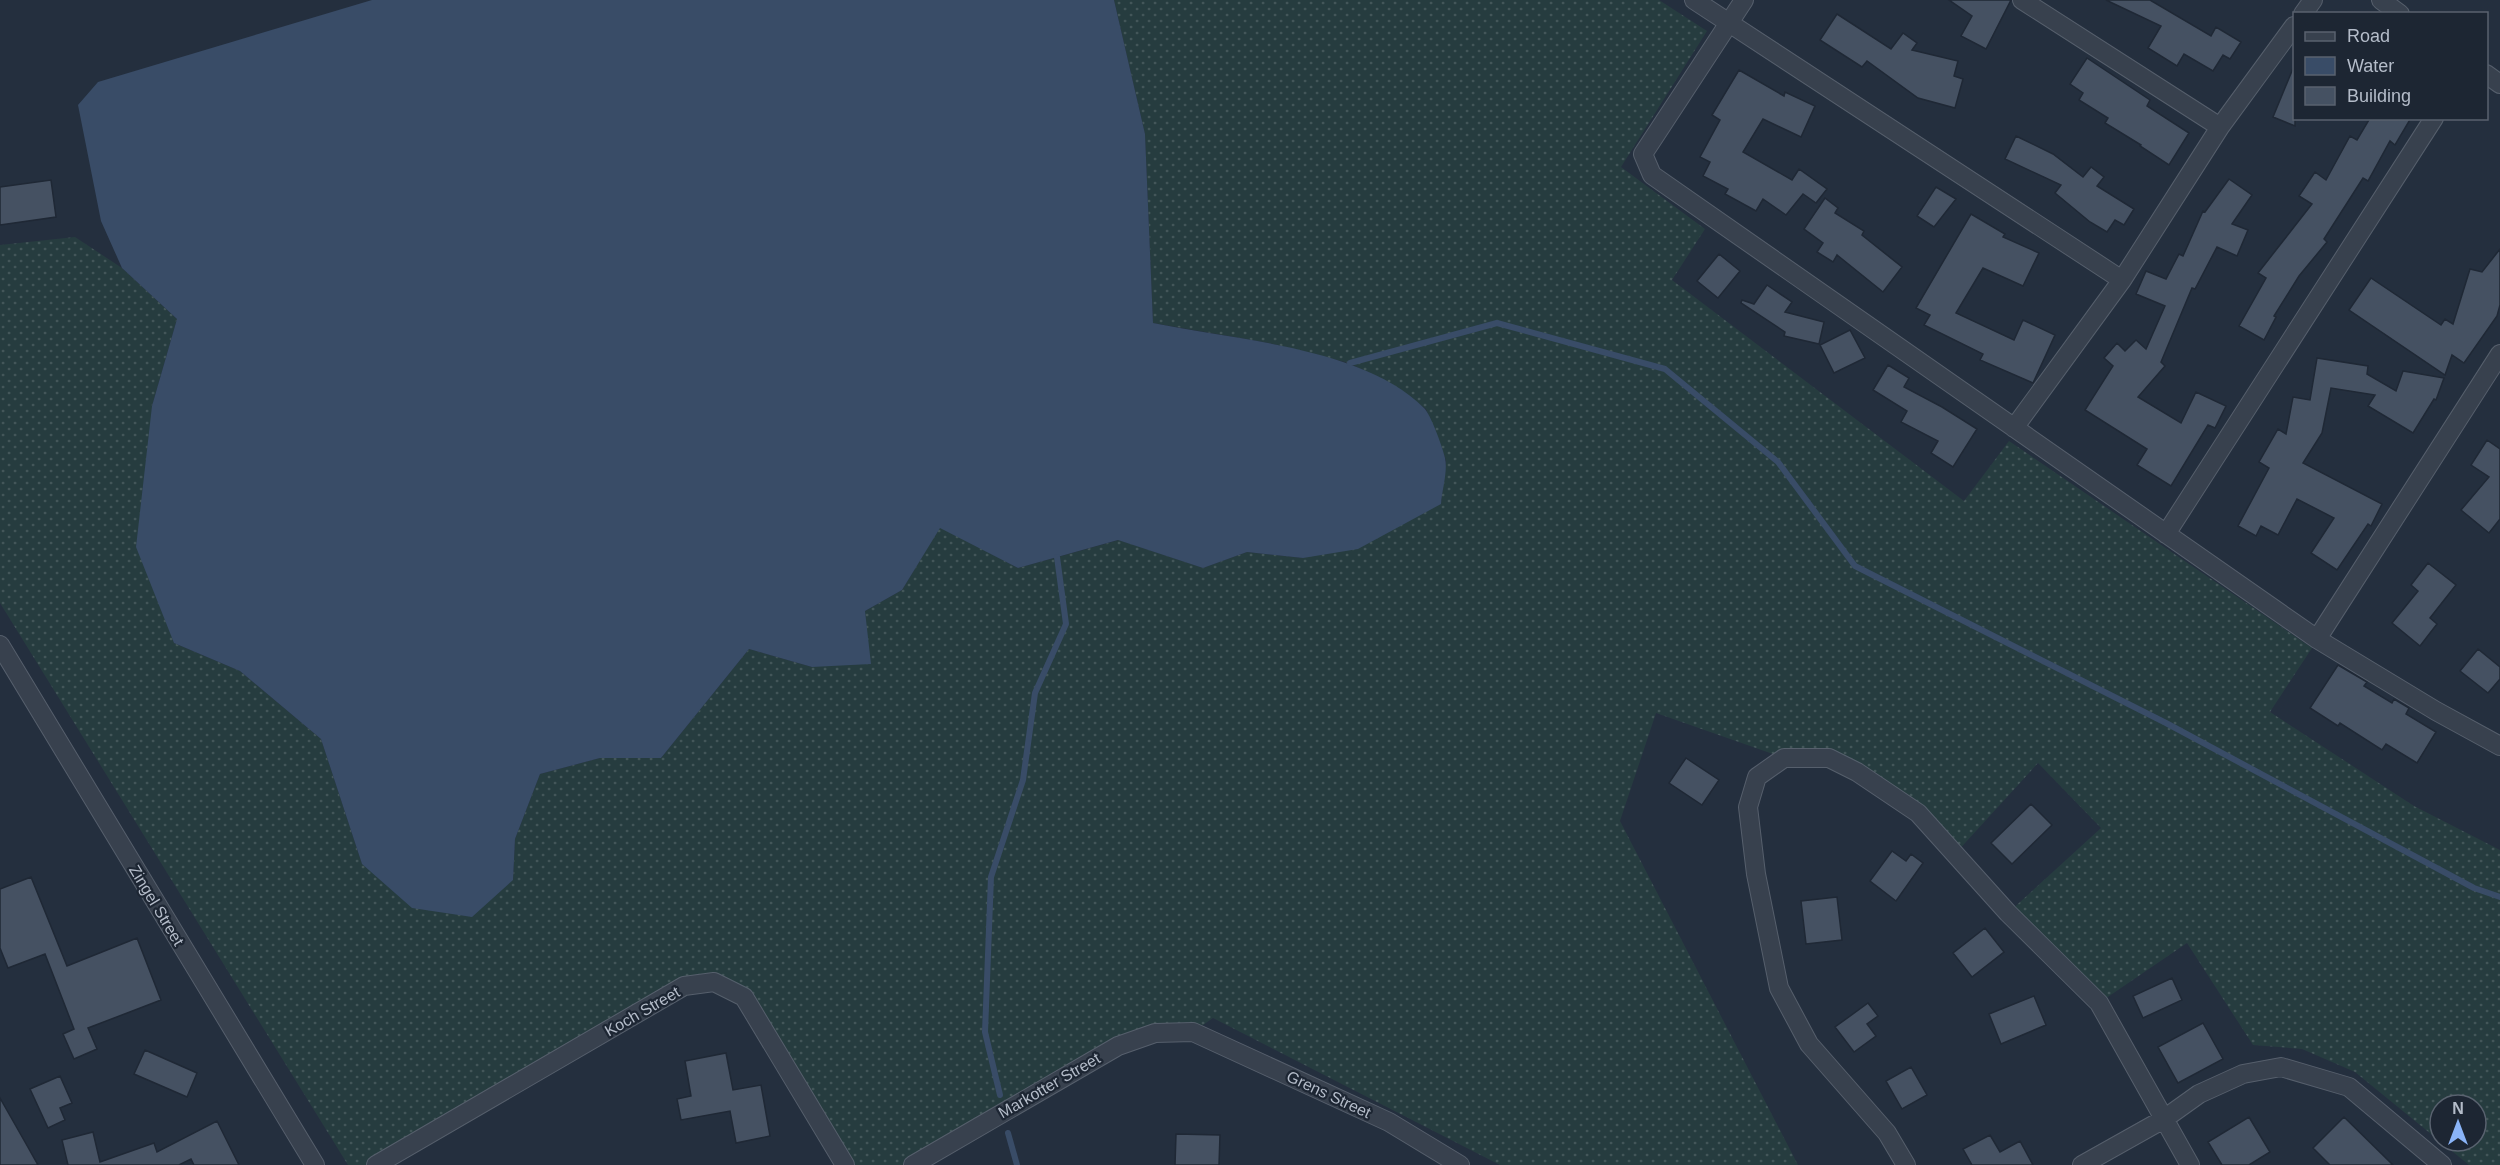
<svg xmlns="http://www.w3.org/2000/svg" width="2500" height="1165" font-family="Arial,sans-serif">
<defs>
<pattern id="grass-dots" width="8" height="8" patternUnits="userSpaceOnUse" patternTransform="scale(1.5)"><rect width="8" height="8" fill="#263c3f"/><path d="M2 2h.1M6 6h.1" fill="none" stroke="#435659" stroke-width="1.8" stroke-linecap="round"/></pattern>
</defs>
<rect width="100%" height="100%" fill="#242f3e"/>
<!-- grass -->
<path fill="url(#grass-dots)" fill-rule="evenodd" d="M 1114,0 L 1659,0 L 1707,31 L 1621,167 L 1705,229 L 1672,280 L 1964,501 L 2009,441 L 2312,648 L 2270,712 L 2414,806 L 2500,850 L 2500,1165 L 2469,1165 L 2355,1072 L 2302,1049 L 2253,1045 L 2187,943 L 2099,1003 L 2008,913 L 2101,828 L 2038,763 L 1955,854 L 1857,772 L 1784,758 L 1656,713 L 1620,821 L 1798,1165 L 1500,1165 L 1213,1018 L 1193,1032 L 1155,1033 L 913,1165 L 845,1165 L 744,998 L 714,982 L 683,986 L 377,1165 L 348,1165 L 0,603 L 0,245 L 75,237 L 122,268 L 177,319 L 152,406 L 174,643 L 240,671 L 321,739 L 362,864 L 513,880 L 515,839 L 540,774 L 600,758 L 661,758 L 749,649 L 812,667 L 865,611 L 902,590 L 940,527 L 1018,568 L 1119,540 L 1203,568 L 1247,552 L 1303,558 L 1441,503 L 1446,460 L 1426,409 L 1398,388 L 1349,363 L 1269,343 L 1153,323 L 1145,134 ZM 2440,1105 L 2476,1105 L 2476,1141 L 2440,1141 Z"/>
<!-- water -->
<path fill="#394c67" d="M 372,0 L 1114,0 L 1145,134 L 1153,323 C 1234,340 1364,347 1424,408 C 1431,415 1443,448 1445,458 C 1448,471 1442,490 1441,504 L 1358,549 L 1303,558 L 1247,552 L 1203,568 L 1118,540 L 1018,568 L 940,528 L 902,590 L 865,611 L 871,664 L 812,667 L 749,649 L 661,758 L 600,758 L 540,774 L 515,839 L 513,880 L 472,917 L 412,908 L 362,864 L 321,739 L 240,671 L 174,643 L 136,547 L 152,406 L 177,319 L 122,268 L 101,221 L 78,105 L 98,82 Z"/>
<g fill="none" stroke-linecap="round" stroke-linejoin="round">
<!-- stream -->
<path stroke="#394c67" stroke-width="6" d="M 1350,363 L 1497,323 L 1665,369 L 1778,462 L 1855,566 L 2166,723 L 2474,888 L 2500,897
M 1000,1095 L 985,1032 L 991,877 L 1023,780 L 1035,693 L 1066,624 L 1057,557
M 1008,1133 L 1017,1165"/>
</g>
<!-- building -->
<path fill="#455162" stroke="#1f2835" stroke-width="1.5" d="M 1949,0 L 2011,0 L 1986,49 L 1961,36 L 1972,16 Z
M 2106,0 L 2150,0 L 2211,36 L 2216,27 L 2241,42 L 2230,59 L 2223,55 L 2213,71 L 2184,54 L 2177,66 L 2148,48 L 2161,26 Z
M 1837,14 L 1891,49 L 1903,33 L 1917,43 L 1912,50 L 1958,61 L 1954,76 L 1963,79 L 1955,108 L 1918,98 L 1867,61 L 1862,67 L 1820,40 Z
M 2087,58 L 2150,100 L 2147,106 L 2189,133 L 2169,165 L 2140,146 L 2141,145 L 2105,123 L 2108,118 L 2079,100 L 2083,93 L 2070,84 Z
M 2294,66 L 2295,66 L 2295,126 L 2273,117 Z
M 1739,70 L 1784,96 L 1785,92 L 1815,106 L 1801,137 L 1763,119 L 1743,152 L 1792,180 L 1799,169 L 1827,189 L 1816,203 L 1803,194 L 1786,215 L 1763,199 L 1756,211 L 1725,194 L 1728,189 L 1703,176 L 1710,162 L 1700,157 L 1720,120 L 1712,115 Z
M 2370,118 L 2411,118 L 2395,145 L 2390,141 L 2368,181 L 2363,178 L 2324,239 L 2327,242 L 2299,276 L 2274,316 L 2276,317 L 2264,340 L 2239,326 L 2266,278 L 2258,273 L 2312,204 L 2299,196 L 2315,172 L 2326,180 L 2350,136 L 2357,140 Z
M 2016,136 L 2053,154 L 2083,177 L 2091,167 L 2104,177 L 2097,186 L 2134,209 L 2124,225 L 2115,220 L 2107,232 L 2090,222 L 2055,193 L 2061,185 L 2005,159 Z
M 2229,179 L 2252,195 L 2232,224 L 2248,230 L 2237,256 L 2217,247 L 2195,289 L 2192,288 L 2161,362 L 2165,366 L 2138,397 L 2181,423 L 2196,392 L 2226,406 L 2215,428 L 2208,425 L 2171,486 L 2137,465 L 2147,449 L 2085,410 L 2113,366 L 2104,358 L 2117,343 L 2125,351 L 2136,340 L 2146,349 L 2165,306 L 2136,294 L 2146,271 L 2166,279 L 2179,254 L 2183,256 L 2203,211 L 2205,212 Z
M 51,180 L 56,217 L 0,225 L 0,187 Z
M 1936,187 L 1956,199 L 1934,227 L 1917,216 Z
M 1825,198 L 1838,208 L 1835,213 L 1864,231 L 1862,235 L 1902,267 L 1883,292 L 1837,255 L 1833,262 L 1817,252 L 1823,243 L 1804,229 Z
M 1971,214 L 2005,234 L 2003,237 L 2039,253 L 2023,286 L 1983,268 L 1956,313 L 2014,340 L 2023,320 L 2055,335 L 2033,383 L 1980,360 L 1983,354 L 1924,325 L 1930,315 L 1916,308 Z
M 2500,249 L 2500,305 L 2497,316 L 2464,363 L 2452,355 L 2445,375 L 2349,310 L 2371,278 L 2441,325 L 2445,319 L 2453,324 L 2470,269 L 2482,272 Z
M 1719,254 L 1740,271 L 1718,298 L 1697,281 Z
M 1767,285 L 1792,302 L 1785,312 L 1824,322 L 1819,344 L 1784,336 L 1785,332 L 1741,303 L 1742,300 L 1754,304 Z
M 1850,330 L 1865,358 L 1834,373 L 1820,345 Z
M 2317,358 L 2368,366 L 2367,374 L 2396,391 L 2403,371 L 2444,378 L 2436,400 L 2434,399 L 2413,433 L 2368,406 L 2375,395 L 2331,388 L 2322,433 L 2303,463 L 2382,504 L 2371,526 L 2368,524 L 2337,570 L 2311,553 L 2334,518 L 2297,499 L 2278,535 L 2261,526 L 2256,536 L 2238,526 L 2269,468 L 2259,462 L 2278,429 L 2286,434 L 2293,397 L 2310,400 Z
M 1888,365 L 1909,378 L 1904,387 L 1942,407 L 1977,429 L 1953,467 L 1931,453 L 1938,441 L 1901,422 L 1907,411 L 1873,390 Z
M 2487,440 L 2500,449 L 2500,519 L 2489,533 L 2461,510 L 2489,477 L 2471,465 Z
M 2428,563 L 2456,585 L 2430,618 L 2437,624 L 2420,646 L 2392,623 L 2418,591 L 2411,585 Z
M 2478,649 L 2500,667 L 2500,679 L 2488,693 L 2460,671 Z
M 2338,665 L 2367,682 L 2364,686 L 2392,703 L 2394,699 L 2409,708 L 2406,714 L 2436,732 L 2417,763 L 2386,744 L 2382,750 L 2340,723 L 2338,726 L 2310,708 Z
M 1686,758 L 1719,780 L 1702,805 L 1669,783 Z
M 2031,804 L 2052,825 L 2012,864 L 1991,843 Z
M 1892,851 L 1906,861 L 1911,854 L 1923,863 L 1896,901 L 1870,881 Z
M 31,877 L 67,966 L 137,938 L 161,1000 L 88,1028 L 97,1049 L 74,1059 L 63,1034 L 74,1029 L 45,954 L 8,968 L 0,948 L 0,889 Z
M 1837,897 L 1842,940 L 1806,944 L 1801,901 Z
M 1985,928 L 2004,952 L 1972,977 L 1953,953 Z
M 2172,978 L 2182,1000 L 2143,1018 L 2133,996 Z
M 2034,996 L 2046,1025 L 2001,1044 L 1989,1014 Z
M 1868,1003 L 1878,1016 L 1867,1024 L 1876,1036 L 1854,1052 L 1835,1027 Z
M 2203,1023 L 2223,1059 L 2178,1083 L 2158,1047 Z
M 145,1050 L 197,1073 L 187,1097 L 134,1074 Z
M 726,1053 L 733,1090 L 761,1085 L 770,1136 L 736,1143 L 730,1111 L 681,1120 L 677,1099 L 691,1096 L 685,1061 Z
M 1911,1067 L 1927,1095 L 1902,1109 L 1886,1081 Z
M 60,1076 L 72,1103 L 60,1108 L 65,1120 L 48,1128 L 30,1089 Z
M 0,1098 L 25,1142 L 38,1165 L 0,1165 Z
M 2249,1117 L 2270,1152 L 2249,1165 L 2222,1165 L 2208,1142 Z
M 2344,1117 L 2393,1165 L 2330,1165 L 2313,1148 Z
M 217,1121 L 239,1165 L 194,1165 L 191,1159 L 179,1165 L 68,1165 L 62,1140 L 93,1132 L 100,1162 L 154,1143 L 157,1152 Z
M 1176,1134 L 1220,1135 L 1219,1165 L 1175,1165 Z
M 1990,1135 L 2000,1152 L 2020,1141 L 2033,1165 L 1972,1165 L 1963,1149 Z"/>
<g fill="none" stroke-linecap="round" stroke-linejoin="round">
<defs>
<path id="street" d="M 1694,0 L 2122,280
M 1744,0 L 1643,154 L 1652,175 L 2317,639 L 2436,711 L 2500,746
M 2022,0 L 2220,127
M 2381,0 L 2400,14
M 2303,14 L 2313,0
M 2486,74 L 2500,84
M 2014,428 L 2122,280 L 2220,127 L 2294,26
M 2166,534 L 2434,118
M 2317,639 L 2500,354
M 0,645 L 315,1165
M 376,1165 L 684,986 L 714,982 L 744,997 L 845,1165
M 913,1165 L 1118,1046 L 1155,1033 L 1193,1032 L 1389,1122 L 1460,1165
M 1906,1165 L 1887,1133 L 1809,1044 L 1779,988 L 1756,874 L 1748,807 L 1757,777 L 1784,758 L 1829,758 L 1857,772 L 1918,813 L 2008,913 L 2099,1003 L 2190,1165
M 2082,1165 L 2164,1119 L 2199,1094 L 2243,1074 L 2281,1067 L 2349,1087 L 2442,1165"/>
</defs>
<!-- street casing -->
<use href="#street" stroke="#565f6c" stroke-width="20"/>
<!-- street -->
<use href="#street" stroke="#38414e" stroke-width="18"/>
</g>
<g text-anchor="middle" stroke-width="4.5" stroke-linejoin="round" paint-order="stroke">
<!-- street labels -->
<g font-size="16" fill="#b4bcc9" stroke="#1d2633">
<text transform="translate(157 905) rotate(59)" y="6">Zingel Street</text>
<text transform="translate(642 1011) rotate(-30)" y="6">Koch Street</text>
<text transform="translate(1049 1085) rotate(-30)" y="6">Markotter Street</text>
<text transform="translate(1329 1094) rotate(25)" y="6">Grens Street</text>
</g>
</g>
<!-- legend -->
<rect x="2293" y="12" width="195" height="108" fill="#1d2633" stroke="#59626f" stroke-width="1.5"/>
<rect x="2305" y="32" width="30" height="9" fill="#38414e" stroke="#59626f" stroke-width="1.5"/>
<text x="2347" y="42" font-size="18" fill="#b4bcc9">Road</text>
<rect x="2305" y="57" width="30" height="18" fill="#394c67" stroke="#59626f" stroke-width="1.5"/>
<text x="2347" y="72" font-size="18" fill="#b4bcc9">Water</text>
<rect x="2305" y="87" width="30" height="18" fill="#455162" stroke="#59626f" stroke-width="1.5"/>
<text x="2347" y="102" font-size="18" fill="#b4bcc9">Building</text>
<!-- north arrow -->
<g transform="translate(2458 1123)"><circle r="28" fill="#1d2633" stroke="#59626f" stroke-width="1.5"/>
<path d="M0-4.5L10 22L0 15L-10 22Z" fill="#8ab4f8"/>
<text y="-9" font-size="16" font-weight="bold" text-anchor="middle" fill="#b4bcc9">N</text>
</g>
</svg>
